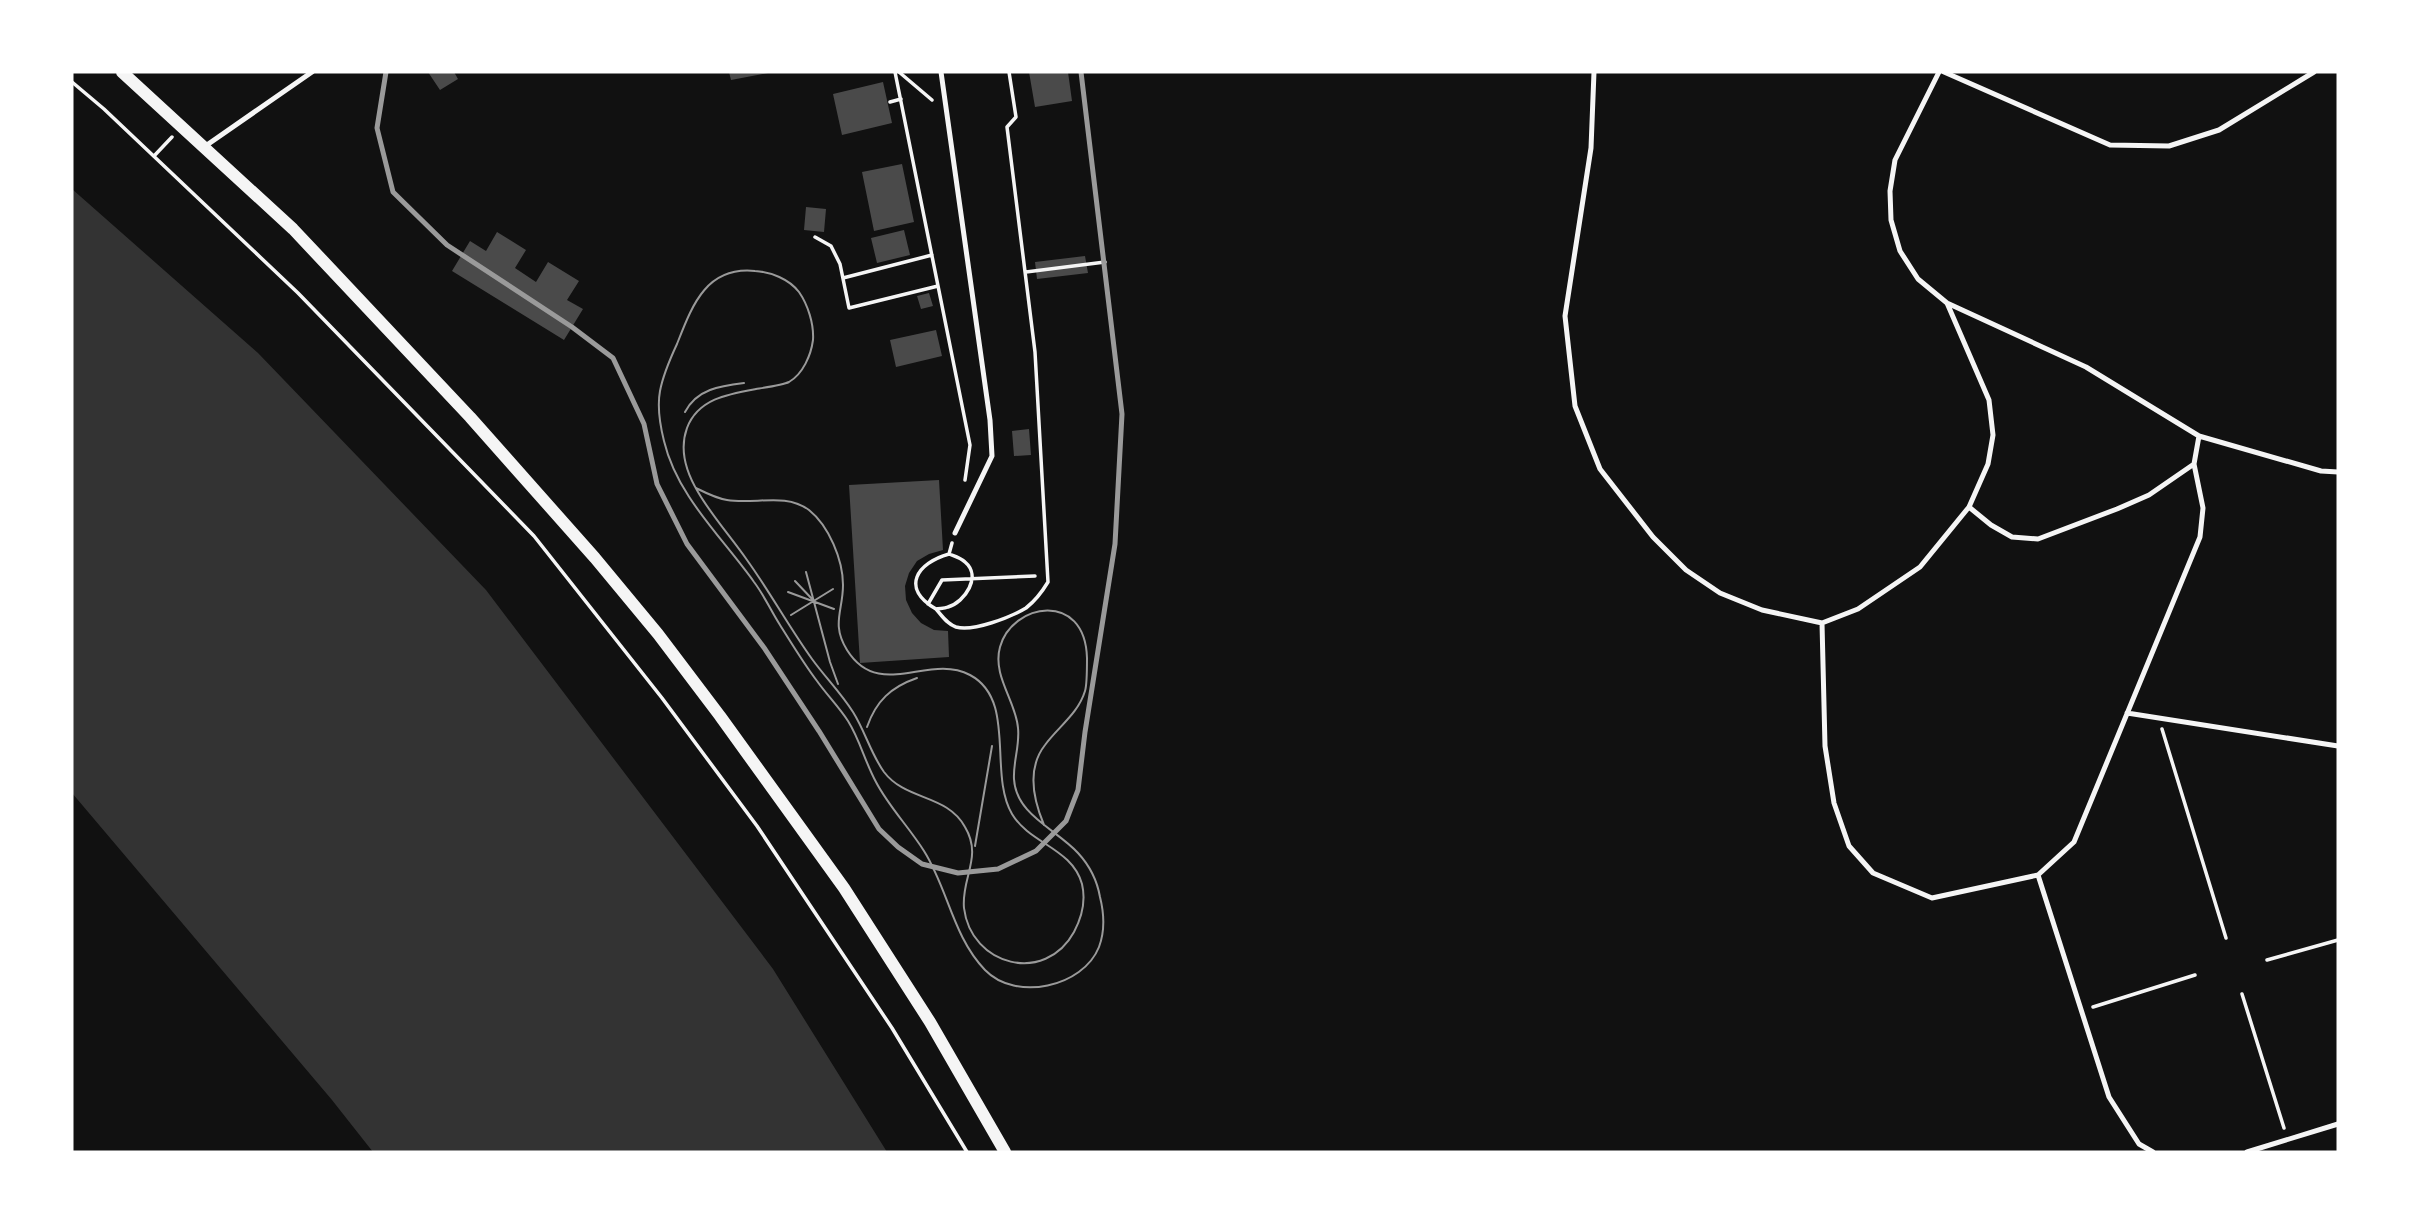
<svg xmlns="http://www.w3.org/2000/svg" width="2410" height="1224" font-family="Raleway,sans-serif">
<rect width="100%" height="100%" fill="#111"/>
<!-- water -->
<path fill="#333" d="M 72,189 L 258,353 L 486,590 L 773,969 L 887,1152 L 373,1152 L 332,1100 L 72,793 Z"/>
<!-- building -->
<path fill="#4a4a4a" d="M 428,72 L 454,72 L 458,79 L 440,90 Z
M 729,72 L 768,72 L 768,73 L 731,80 Z
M 1029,72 L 1068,72 L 1072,101 L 1035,107 Z
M 883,82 L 892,123 L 842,135 L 833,94 Z
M 902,164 L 914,222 L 874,231 L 862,172 Z
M 806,207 L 826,209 L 824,232 L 804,230 Z
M 904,230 L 910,255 L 877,263 L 871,238 Z
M 497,232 L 526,250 L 515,268 L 536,282 L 548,262 L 579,281 L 567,300 L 583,309 L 564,340 L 452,271 L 470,241 L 486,251 Z
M 1085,256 L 1088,273 L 1037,279 L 1035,262 Z
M 929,293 L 933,306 L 921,309 L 917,296 Z
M 936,330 L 942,356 L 896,367 L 890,340 Z
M 1029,429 L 1031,455 L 1014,456 L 1012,431 Z
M 939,480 L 943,550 L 929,554 L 917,561 L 909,573 L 905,586 L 906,600 L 912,613 L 921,623 L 934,630 L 948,631 L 949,657 L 860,663 L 849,485 Z"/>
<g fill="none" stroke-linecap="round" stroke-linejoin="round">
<!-- path -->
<path stroke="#f5f5f5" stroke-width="3.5" d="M 895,72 L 970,445 L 965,480
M 899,72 L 932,100
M 72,82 L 104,109 L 298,293 L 534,536 L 662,698 L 757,826 L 892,1028 L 967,1152
M 890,102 L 901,99
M 154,156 L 172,137
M 815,237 L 831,246 L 840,264 L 849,308 L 938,286
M 1026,272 L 1105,262
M 843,278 L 932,255
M 949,554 L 952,543
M 949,554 C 954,556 961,558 965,562 C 982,576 965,602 948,607 C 944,609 940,608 936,609 C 900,588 917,563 949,554 Z
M 928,604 L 942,580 L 1035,576
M 936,609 C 942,616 947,624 956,627 C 973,632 1011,617 1026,608 C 1035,601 1042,592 1048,582 L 1035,352 L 1007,127 L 1016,117 L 1009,72
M 2162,729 L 2226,938
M 2267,960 L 2338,940
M 2242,994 L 2284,1128
M 2093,1007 L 2195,975"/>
<!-- service -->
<path stroke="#f5f5f5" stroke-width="5" d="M 941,72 L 990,420 L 992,456 L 955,533
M 1594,72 L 1591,148 L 1565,316 L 1575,406 L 1600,469 L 1653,537 L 1686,570 L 1720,593 L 1762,610 L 1822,623
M 1944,72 L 2110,145 L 2169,146 L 2219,130 L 2314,72
M 204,147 L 312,72
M 1947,303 L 2086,367 L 2199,436 L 2321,471 L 2338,472
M 1969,507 L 1991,525 L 2012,537 L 2038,539 L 2117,509 L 2149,495 L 2194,464
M 1822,623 L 1825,746 L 1834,803 L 1849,846 L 1873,873 L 1932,898 L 2038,875 L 2074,842 L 2200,537 L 2203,508 L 2194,464 L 2199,436
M 1822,623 L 1858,609 L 1920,567 L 1969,507 L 1988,464 L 1993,435 L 1989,400 L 1947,303 L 1918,279 L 1900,251 L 1891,220 L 1890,191 L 1895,160 L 1939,72
M 2127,713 L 2338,746
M 2038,875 L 2109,1097 L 2139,1144 L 2153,1152
M 2247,1152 L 2338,1124"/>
<!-- tertiary -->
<path stroke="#f5f5f5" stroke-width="12" d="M 122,72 L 293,229 L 470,417 L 595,558 L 658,634 L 720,716 L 844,888 L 930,1022 L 1005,1152"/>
<!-- tram -->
<path stroke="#9a9a9a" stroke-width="2" d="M 685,412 C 697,389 720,386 744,383
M 696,488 C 706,493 715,498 727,500 C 754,505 785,492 809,510 C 829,526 843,560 843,585 C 843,611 831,624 847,650 C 879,701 928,653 970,675 C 1017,700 988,773 1012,814 C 1030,844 1072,848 1082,884 C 1086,901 1082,917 1074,932 C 1045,985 971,966 964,908 C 961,878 983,857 965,827 C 947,794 906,801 884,772 C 871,754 865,731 853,712 C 841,693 825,677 812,659 C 789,627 770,592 747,560 C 731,537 712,516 698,492 C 686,472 679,450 687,428 C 698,399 728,394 756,389 C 762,388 783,385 789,382 C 803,374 811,355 813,340 C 814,324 808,305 799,292 C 789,279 771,272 755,271 C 706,266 692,306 677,344 C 670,359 663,375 660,391 C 657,407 660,425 664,441 C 677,496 722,537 754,582 C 764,595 771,611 780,625 C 792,644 804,664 817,681 C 827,695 839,707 848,721 C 860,740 865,762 876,782 C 889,807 909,827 924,851 C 948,889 953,937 985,970 C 1016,1002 1083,987 1099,947 C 1105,931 1104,913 1100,897 C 1097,880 1090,866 1078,853 C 1056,829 1016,815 1014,779 C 1013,762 1020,745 1018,728 C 1016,701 992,676 1000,647 C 1012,603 1085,590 1087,658 C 1087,665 1087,685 1085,691 C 1078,714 1058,727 1045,745 C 1027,768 1033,799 1044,825
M 806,572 L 830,662 L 838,684
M 795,581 L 813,600
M 788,592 L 834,609
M 791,615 L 833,589
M 867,727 C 876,701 891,687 917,678
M 975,846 L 992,746"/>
<!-- rail -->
<path stroke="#9a9a9a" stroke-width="5" d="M 386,72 L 377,128 L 393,192 L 447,245 L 572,327 L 613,358 L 644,424 L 657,484 L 687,544 L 765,649 L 819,731 L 879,829 L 898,847 L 922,864 L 958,873 L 998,869 L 1036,851 L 1066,821 L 1078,790 L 1085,732 L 1115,544 L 1122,414 L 1081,72"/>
</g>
<!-- border -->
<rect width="2410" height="1224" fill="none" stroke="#ffffff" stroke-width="147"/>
</svg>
